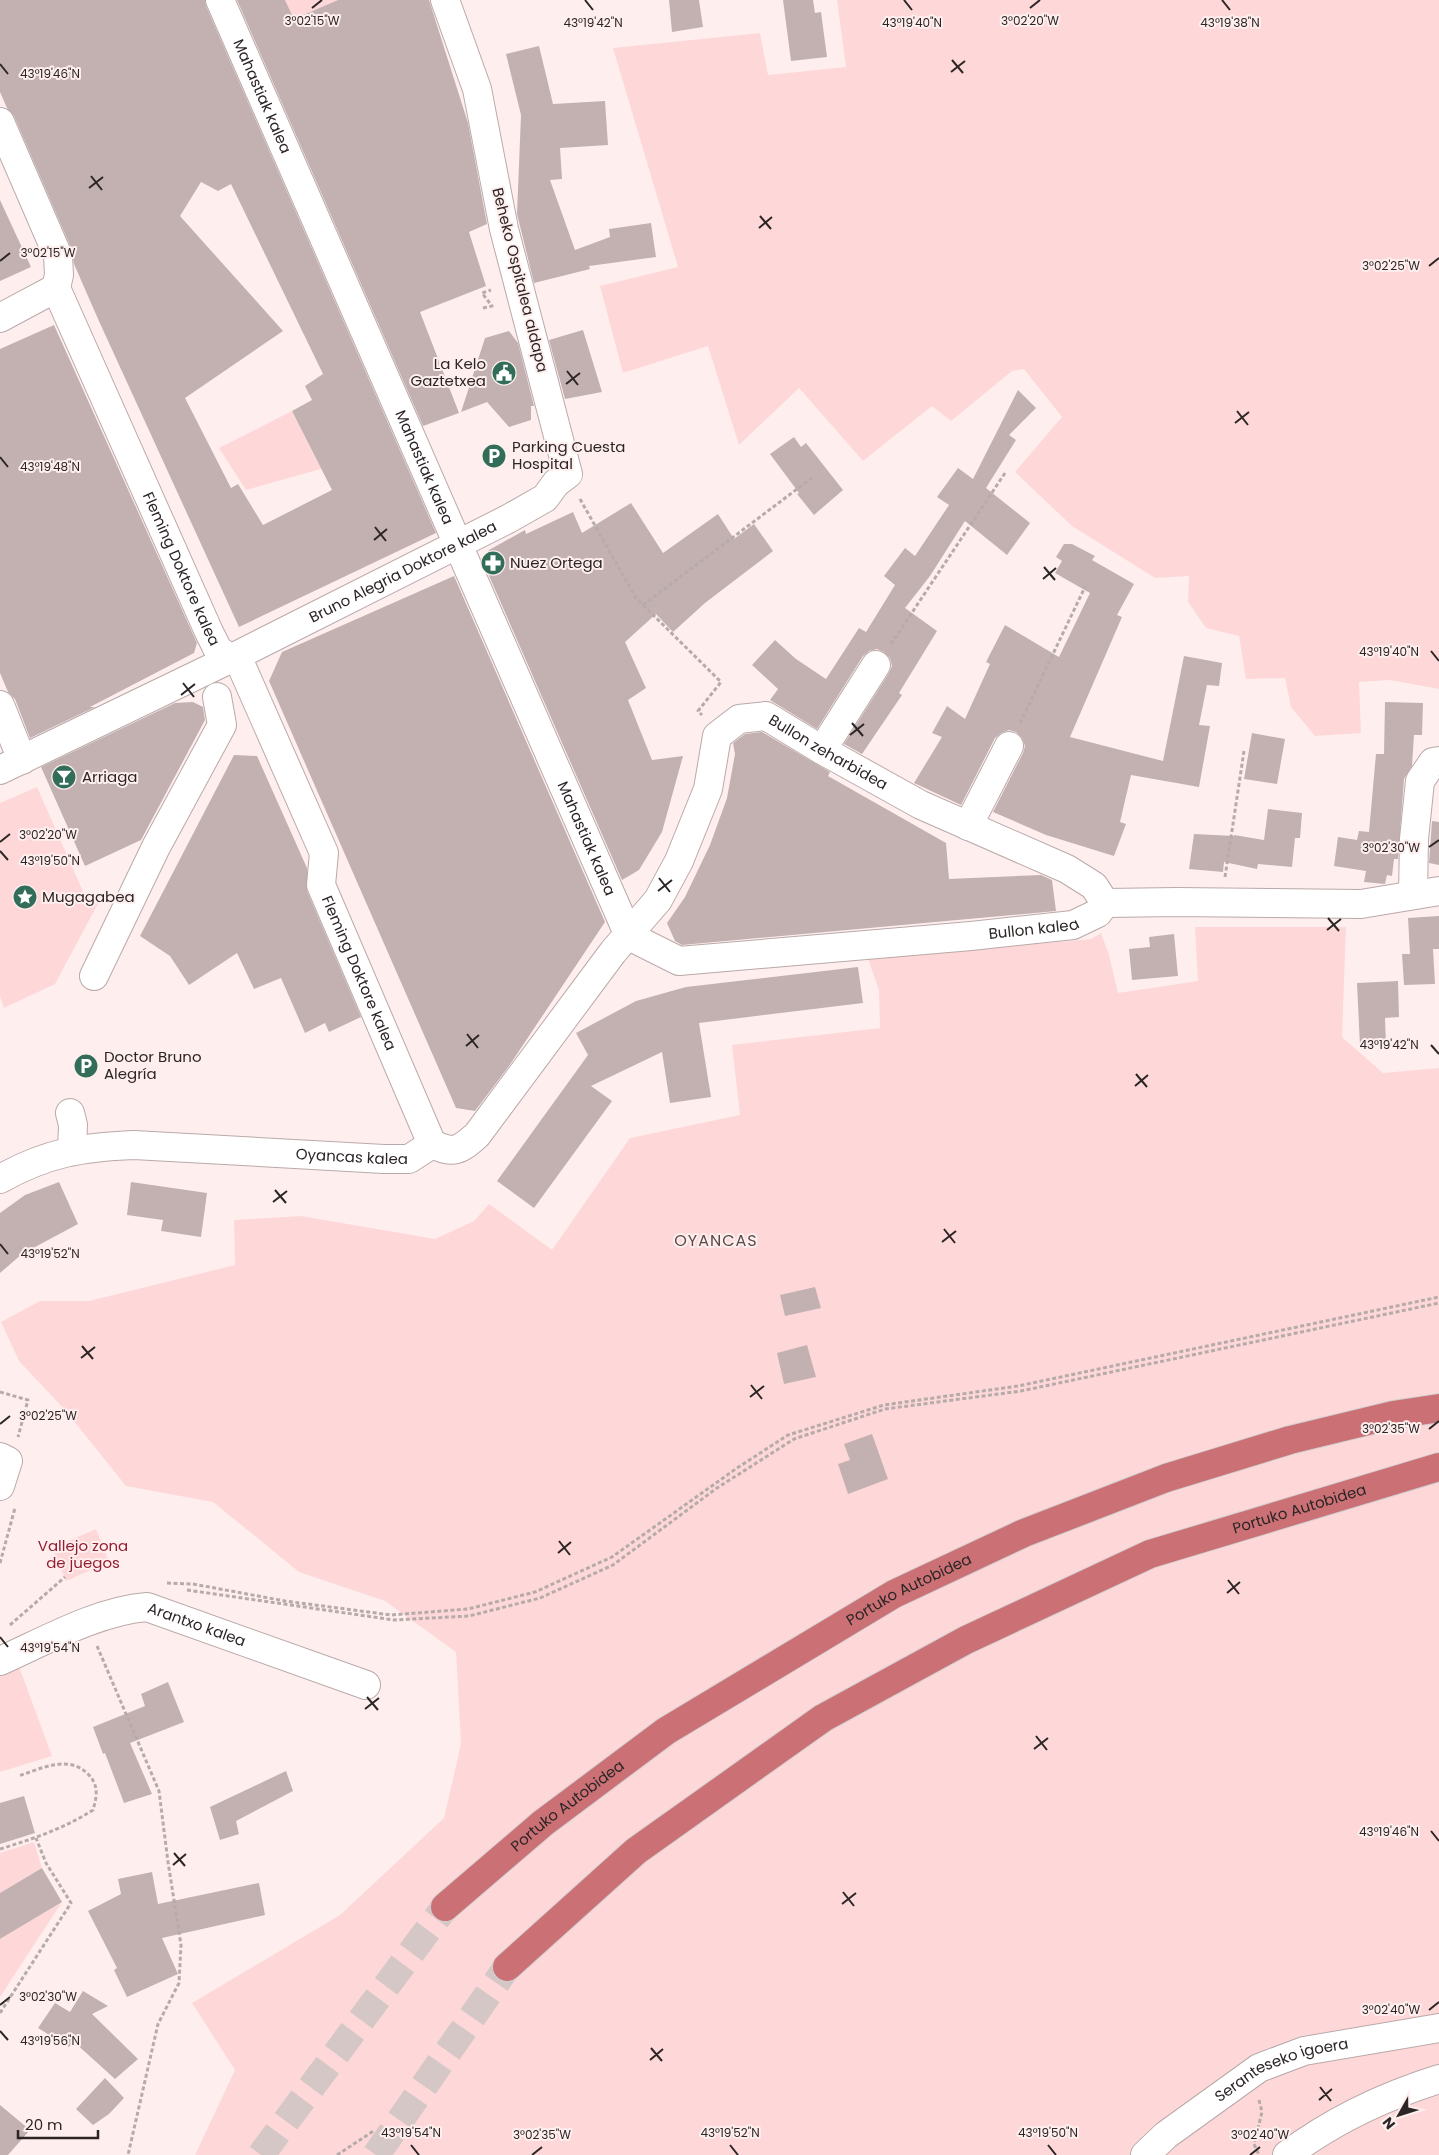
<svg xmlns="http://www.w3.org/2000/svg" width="1439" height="2155" font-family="Poppins,sans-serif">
<rect width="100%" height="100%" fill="#feefee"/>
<!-- green -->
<path fill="#fed8d9" d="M 285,0 L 338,0 L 294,19 Z
M 837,0 L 1439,0 L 1439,689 L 1390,680 L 1359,682 L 1361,733 L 1315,736 L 1291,707 L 1285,678 L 1246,679 L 1239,636 L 1206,628 L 1188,602 L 1189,576 L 1155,578 L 1072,526 L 1015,472 L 1062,417 L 1024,369 L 1012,371 L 951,421 L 932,406 L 863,461 L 799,388 L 739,445 L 708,346 L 623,373 L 600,286 L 678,267 L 613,48 L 760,33 L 768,75 L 846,67 Z
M 292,411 L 321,469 L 246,490 L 219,448 Z
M 37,787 L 89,905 L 101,898 L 55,984 L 4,1008 L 0,996 L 0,803 Z
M 1195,927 L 1346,927 L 1342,1037 L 1383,1073 L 1439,1068 L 1439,2155 L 195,2155 L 235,2070 L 192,2003 L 340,1915 L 444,1818 L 461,1744 L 456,1652 L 385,1601 L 299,1572 L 213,1502 L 126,1486 L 65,1410 L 19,1361 L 1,1322 L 40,1301 L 89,1301 L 235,1265 L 234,1220 L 301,1216 L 435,1239 L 474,1221 L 489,1204 L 552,1250 L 630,1138 L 740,1115 L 732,1045 L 880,1028 L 879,990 L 868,959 L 1091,939 L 1101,933 L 1109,955 L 1118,993 L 1198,981 Z
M 96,1529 L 109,1562 L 66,1581 L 52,1548 Z
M 17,1661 L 52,1756 L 0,1772 L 0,1671 Z
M 34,1842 L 42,1868 L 0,1893 L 0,1853 Z
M 62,1902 L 0,1997 L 0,1939 Z"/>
<!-- building -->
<path fill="#c3b1b1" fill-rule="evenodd" d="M 0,0 L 205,0 L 206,6 L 436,533 L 239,627 L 98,319 L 74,264 L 72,250 L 14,116 L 7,108 L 0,92 ZM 201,182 L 218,191 L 231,184 L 323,374 L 305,386 L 312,400 L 292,411 L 332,490 L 263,525 L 238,484 L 231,488 L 185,398 L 283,331 L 180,216 Z
M 237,0 L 285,0 L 294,19 L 338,0 L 429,0 L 468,123 L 487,224 L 469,232 L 486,286 L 420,312 L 459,413 L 423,426 Z
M 669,0 L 699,0 L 703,27 L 672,32 Z
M 783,0 L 813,0 L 815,13 L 821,12 L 827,57 L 791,61 Z
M 539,46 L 553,104 L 605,101 L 608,145 L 560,148 L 562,179 L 550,180 L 575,250 L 610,237 L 609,229 L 651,223 L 656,257 L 589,266 L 590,269 L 534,283 L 517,214 L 521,115 L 506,54 Z
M 0,200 L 31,267 L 0,281 Z
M 54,325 L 197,643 L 194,653 L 90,707 L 95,707 L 30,738 L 15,699 L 8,692 L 0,673 L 0,349 Z
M 583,330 L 602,392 L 565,399 L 549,340 Z
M 509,331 L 518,343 L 534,406 L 531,406 L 531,420 L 509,427 L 487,402 L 461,412 L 485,338 Z
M 1018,390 L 1036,408 L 1009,435 L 1016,440 L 986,488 L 1030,523 L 1007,555 L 965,521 L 930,576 L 905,608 L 937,631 L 899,693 L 902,695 L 862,754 L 844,744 L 889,673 L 892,666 L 890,658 L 884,652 L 877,649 L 869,651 L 863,656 L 817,729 L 770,700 L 778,689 L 752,665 L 775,640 L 796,659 L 826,679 L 859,628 L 866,632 L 895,585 L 884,576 L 905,548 L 915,556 L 949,505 L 937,497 L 958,468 L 973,479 Z
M 794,437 L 801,447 L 806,443 L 843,490 L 814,515 L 797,494 L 799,493 L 770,454 Z
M 631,503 L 663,553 L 718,514 L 734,539 L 754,524 L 773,551 L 705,603 L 673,632 L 656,614 L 625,642 L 646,688 L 628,700 L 652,760 L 683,756 L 662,832 L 639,870 L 622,880 L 483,562 L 489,550 L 525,530 L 526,534 L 573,512 L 582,533 Z
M 1064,544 L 1072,544 L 1095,556 L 1092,560 L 1134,584 L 1117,615 L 1122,617 L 1070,737 L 1163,761 L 1184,656 L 1222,663 L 1219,686 L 1207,685 L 1199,725 L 1210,726 L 1199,787 L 1131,775 L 1120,822 L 1126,824 L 1114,856 L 1046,835 L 993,812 L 1023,753 L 1025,746 L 1022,738 L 1016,732 L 1009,730 L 1001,733 L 995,738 L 961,805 L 914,783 L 942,737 L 932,733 L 947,706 L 965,719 L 990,664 L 986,662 L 1005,625 L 1059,657 L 1090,593 L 1055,573 L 1062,561 L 1056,557 Z
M 454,576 L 605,922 L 509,1066 L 475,1111 L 456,1108 L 269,681 L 282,652 Z
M 193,702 L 203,707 L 205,720 L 141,840 L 85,866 L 41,767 L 175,703 Z
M 1385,702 L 1423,703 L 1422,735 L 1414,735 L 1412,766 L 1404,779 L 1398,859 L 1394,859 L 1392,876 L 1387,875 L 1385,884 L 1364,882 L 1366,871 L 1334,866 L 1338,837 L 1357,840 L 1359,831 L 1369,832 L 1376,754 L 1384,754 Z
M 762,732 L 830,772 L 828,776 L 946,843 L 949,879 L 1041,875 L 1052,880 L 1056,911 L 682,945 L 675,941 L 667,923 L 685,897 L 710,845 L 727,798 L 735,754 L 733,743 L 745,734 Z
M 1252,733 L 1285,739 L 1277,784 L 1244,779 Z
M 234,755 L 257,756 L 307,868 L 307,891 L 361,1017 L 329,1032 L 325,1023 L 305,1033 L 281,978 L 254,989 L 237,953 L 189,985 L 170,956 L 140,936 Z
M 1268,809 L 1302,813 L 1300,838 L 1295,838 L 1292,867 L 1258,864 L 1257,869 L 1224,862 L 1223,872 L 1189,869 L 1194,834 L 1234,836 L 1234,835 L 1264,840 Z
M 1432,821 L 1439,822 L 1439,865 L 1429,863 Z
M 1439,916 L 1439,949 L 1433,949 L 1435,984 L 1404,985 L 1402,954 L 1410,954 L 1408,918 Z
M 1174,934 L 1178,976 L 1132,980 L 1129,949 L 1150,947 L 1149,937 Z
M 858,967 L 863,1003 L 699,1023 L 711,1097 L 670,1103 L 662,1052 L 591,1086 L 612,1101 L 534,1208 L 497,1181 L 588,1055 L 576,1033 L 636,1001 L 686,987 Z
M 1398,981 L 1399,1017 L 1385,1018 L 1386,1045 L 1360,1046 L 1357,983 Z
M 59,1182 L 78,1224 L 22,1254 L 0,1273 L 0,1213 L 25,1195 Z
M 131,1182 L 207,1193 L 201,1237 L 161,1231 L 163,1220 L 127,1215 Z
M 815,1287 L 821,1308 L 785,1316 L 780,1295 Z
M 807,1345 L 816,1377 L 784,1384 L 777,1353 Z
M 872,1434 L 888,1479 L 848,1494 L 838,1464 L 850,1460 L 844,1444 Z
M 168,1682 L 184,1722 L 130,1743 L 152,1794 L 124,1803 L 105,1753 L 103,1754 L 93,1727 L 145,1706 L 141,1694 Z
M 286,1771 L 293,1791 L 236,1821 L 239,1834 L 220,1840 L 210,1807 Z
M 24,1796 L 35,1833 L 0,1844 L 0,1803 Z
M 42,1868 L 62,1902 L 0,1939 L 0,1893 Z
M 152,1872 L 158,1904 L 259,1883 L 265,1915 L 162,1938 L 178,1974 L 127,1997 L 114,1970 L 117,1968 L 88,1911 L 121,1894 L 118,1879 Z
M 83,1991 L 108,2006 L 92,2014 L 138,2059 L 115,2079 L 73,2041 L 69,2047 L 38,2028 L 55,2003 L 70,2012 Z
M 105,2078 L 124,2098 L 109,2114 L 93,2125 L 76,2109 Z
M 0,2105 L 30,2130 L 8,2155 L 0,2155 Z"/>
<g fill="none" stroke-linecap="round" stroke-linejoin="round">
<!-- highway-tunnel -->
<path stroke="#d4c7c6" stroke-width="28" stroke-dasharray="28 14" stroke-linecap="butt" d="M 261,2155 L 445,1907
M 376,2155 L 507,1967"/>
<defs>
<g id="minor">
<path id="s1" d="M 220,0 L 629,936"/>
<path id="s2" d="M 0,122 L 58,256 L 59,275 L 56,288 L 209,632 L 218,650 L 241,665 L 324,853 L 321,885 L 432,1144"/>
<path d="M 0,318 L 56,288"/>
<path d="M 0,705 L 22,760"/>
<path d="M 822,750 L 876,665"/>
<path id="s3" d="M 0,770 L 230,659 L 508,519 L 545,498 L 556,483 L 568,474 L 504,229 L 477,89 L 445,0"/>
<path d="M 968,826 L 1009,746"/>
<path d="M 1413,895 L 1414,839 L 1420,781 L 1433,762 L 1439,761"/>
<path d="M 1105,903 L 1177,902 L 1361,904 L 1439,891"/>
<path id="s4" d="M 629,936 L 679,961 L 971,936 L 1073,925 L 1098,913 L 1105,903"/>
<path d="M 94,976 L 156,847 L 222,725 L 217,697"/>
<path d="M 70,1113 L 73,1125 L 72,1151"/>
<path id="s5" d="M 432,1144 C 454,1154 459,1151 477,1135 L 613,952 L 658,900 L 679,861 L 708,789 L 717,736 L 739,719 L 766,716 L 822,750 L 921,805 L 1067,869 L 1094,886 L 1105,903"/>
<path id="s6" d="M 0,1179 C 46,1153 82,1147 134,1145 L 384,1159 L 409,1159 L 432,1144"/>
<path d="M 0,1457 L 8,1461 L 0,1486"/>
<path id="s7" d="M 0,1661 C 45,1641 97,1611 147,1607 L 366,1685"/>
<path id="s8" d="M 1145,2155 L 1166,2135 L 1259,2068 L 1304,2051 L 1439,2028"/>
<path d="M 1287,2155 C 1332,2121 1385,2096 1439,2079"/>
</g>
<g id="highway">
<path id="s9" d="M 445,1907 L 543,1823 L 666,1731 L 894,1594 L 1024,1533 L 1166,1478 L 1290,1440 L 1393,1415 L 1439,1408"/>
<path id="s10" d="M 507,1967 L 636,1851 L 823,1718 L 966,1640 L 1150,1554 L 1439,1467"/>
</g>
</defs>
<!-- minor casing -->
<use href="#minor" stroke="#baa9a9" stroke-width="30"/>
<!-- highway casing -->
<use href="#highway" stroke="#d1cfcf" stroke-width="30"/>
<!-- path -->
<path stroke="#b7abaa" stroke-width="3" stroke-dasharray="4 2.5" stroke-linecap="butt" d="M 483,308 L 492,306 L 482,293 L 491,290
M 580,499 L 636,598 L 721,682 L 698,711 L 702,715
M 643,605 L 813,477
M 891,644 L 1005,473
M 1020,723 L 1085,587
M 1225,877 L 1244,751
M 0,1392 L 28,1400 L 18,1437
M 0,1563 L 15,1508
M 167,1583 L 193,1584 L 285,1601 L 391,1615 L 468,1609 L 535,1592 L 612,1557 L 737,1468 L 788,1435 L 884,1405 L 1018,1386 L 1439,1297
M 187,1590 L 394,1620 L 469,1616 L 540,1598 L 613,1565 L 717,1488 L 794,1439 L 885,1409 L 1021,1391 L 1439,1303
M 10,1625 L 65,1577
M 97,1646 L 159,1791 L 168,1862 L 181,1945 L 179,1983 L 158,2024 L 128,2155
M 0,1849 C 33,1839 65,1828 93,1810 C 97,1796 99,1785 88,1774 C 68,1754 41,1769 18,1776
M 0,2013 L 71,1903 L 46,1863 L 36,1838
M 1259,2100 L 1262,2112 L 1254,2144 L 1259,2155
M 337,2155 L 375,2130"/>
<!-- minor -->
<use href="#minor" stroke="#fff" stroke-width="28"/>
<!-- highway -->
<use href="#highway" stroke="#cb7176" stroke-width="28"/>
</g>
<!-- ticks -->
<path fill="none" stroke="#2c2525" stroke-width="2" d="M 585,0 L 593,10M 904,0 L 912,10M 1222,0 L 1230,10M 312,8 L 322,0M 1030,8 L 1040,0M 952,60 L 963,73M 0,64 L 8,74M 951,72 L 965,61M 91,176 L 102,190M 89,188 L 103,177M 760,216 L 771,229M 759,228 L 772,217M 0,261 L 10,253M 1429,266 L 1439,258M 567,371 L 578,385M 566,384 L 580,373M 1237,411 L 1248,425M 1235,423 L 1249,412M 0,457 L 8,467M 375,527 L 386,541M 374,540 L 387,529M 1044,567 L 1055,580M 1043,579 L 1056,568M 1431,651 L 1439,661M 183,683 L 194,697M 181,695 L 195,684M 852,723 L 863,736M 850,735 L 864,724M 0,842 L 10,834M 1429,847 L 1439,840M 0,851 L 8,860M 659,878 L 670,892M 658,891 L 672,880M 1328,918 L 1339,931M 1327,930 L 1341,919M 467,1034 L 478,1048M 1431,1045 L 1439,1054M 466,1046 L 479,1035M 1136,1074 L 1147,1087M 1135,1086 L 1148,1075M 275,1190 L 286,1203M 273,1202 L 287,1191M 944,1229 L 955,1243M 942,1242 L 956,1231M 0,1244 L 8,1254M 82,1346 L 93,1359M 81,1358 L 95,1347M 751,1385 L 762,1399M 750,1397 L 764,1386M 0,1424 L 10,1416M 1429,1429 L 1439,1421M 559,1541 L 570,1555M 558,1553 L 571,1542M 1228,1580 L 1239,1594M 1227,1593 L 1240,1582M 0,1637 L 8,1647M 367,1697 L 378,1710M 365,1709 L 379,1698M 1036,1736 L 1047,1750M 1034,1749 L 1048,1738M 1431,1831 L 1439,1841M 174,1853 L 185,1866M 173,1865 L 186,1854M 843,1892 L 854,1906M 842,1904 L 856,1893M 0,2005 L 10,1997M 1429,2010 L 1439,2002M 0,2031 L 8,2040M 651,2048 L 662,2061M 650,2060 L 663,2049M 1320,2087 L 1331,2101M 1319,2100 L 1332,2089M 411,2145 L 419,2155M 730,2145 L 738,2155M 1048,2145 L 1056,2155M 532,2155 L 542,2147M 1250,2155 L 1260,2147"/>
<!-- icons -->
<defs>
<symbol id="civic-disc" viewBox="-11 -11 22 22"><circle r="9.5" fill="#316d58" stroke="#feefee"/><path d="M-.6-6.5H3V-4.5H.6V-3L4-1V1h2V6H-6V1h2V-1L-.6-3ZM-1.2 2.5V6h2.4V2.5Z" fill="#fff"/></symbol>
<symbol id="parking-disc" viewBox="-11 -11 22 22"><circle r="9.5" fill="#316d58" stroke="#feefee"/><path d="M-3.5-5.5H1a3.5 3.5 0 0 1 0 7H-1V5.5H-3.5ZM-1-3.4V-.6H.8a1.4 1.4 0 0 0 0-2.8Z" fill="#fff"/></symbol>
<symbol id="pharmacy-disc" viewBox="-11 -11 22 22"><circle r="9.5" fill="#316d58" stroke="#feefee"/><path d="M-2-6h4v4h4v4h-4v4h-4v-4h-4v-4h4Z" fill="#fff"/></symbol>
<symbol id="bar-disc" viewBox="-11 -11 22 22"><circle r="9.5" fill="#316d58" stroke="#feefee"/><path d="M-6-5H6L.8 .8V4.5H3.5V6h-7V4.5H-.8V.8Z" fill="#fff"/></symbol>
<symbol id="sight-disc" viewBox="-11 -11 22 22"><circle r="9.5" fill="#316d58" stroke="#feefee"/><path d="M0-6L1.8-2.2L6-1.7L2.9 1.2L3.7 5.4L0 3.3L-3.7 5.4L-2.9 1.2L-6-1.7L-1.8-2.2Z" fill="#fff"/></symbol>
</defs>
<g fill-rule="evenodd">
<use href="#civic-disc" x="490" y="359" width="28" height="28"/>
<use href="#parking-disc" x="480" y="442" width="28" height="28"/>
<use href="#pharmacy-disc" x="479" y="549" width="28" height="28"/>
<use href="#bar-disc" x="50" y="763" width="28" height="28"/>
<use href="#sight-disc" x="11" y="883" width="28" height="28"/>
<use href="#parking-disc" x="72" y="1052" width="28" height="28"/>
</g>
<g text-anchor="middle" stroke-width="4" stroke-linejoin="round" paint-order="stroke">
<!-- street labels -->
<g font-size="15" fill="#2c2525" stroke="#feefee">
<text dy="5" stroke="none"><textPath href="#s1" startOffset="105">Mahastiak kalea</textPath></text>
<text transform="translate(520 280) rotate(76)" y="5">Beheko Ospitalea aldapa</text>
<text dy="5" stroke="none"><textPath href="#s1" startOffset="510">Mahastiak kalea</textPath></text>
<text dy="5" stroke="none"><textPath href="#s2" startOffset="486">Fleming Doktore kalea</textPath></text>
<text dy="5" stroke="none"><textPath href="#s3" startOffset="449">Bruno Alegria Doktore kalea</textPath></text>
<text dy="5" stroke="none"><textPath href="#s5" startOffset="650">Bullon zeharbidea</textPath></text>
<text dy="5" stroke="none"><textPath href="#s1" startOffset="915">Mahastiak kalea</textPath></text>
<text dy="5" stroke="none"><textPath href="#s4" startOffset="412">Bullon kalea</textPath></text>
<text dy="5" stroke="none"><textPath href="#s2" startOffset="936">Fleming Doktore kalea</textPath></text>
<text dy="5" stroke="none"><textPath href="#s6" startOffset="358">Oyancas kalea</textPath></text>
<text dy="5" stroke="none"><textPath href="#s10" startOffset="925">Portuko Autobidea</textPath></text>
<text dy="5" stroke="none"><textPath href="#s9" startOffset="564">Portuko Autobidea</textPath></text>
<text dy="5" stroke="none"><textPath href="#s7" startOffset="210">Arantxo kalea</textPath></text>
<text dy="5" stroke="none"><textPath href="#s9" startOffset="159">Portuko Autobidea</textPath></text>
<text dy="5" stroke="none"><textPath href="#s8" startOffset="164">Seranteseko igoera</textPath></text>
</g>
<!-- poi labels -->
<g font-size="15" fill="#2c2525" stroke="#feefee" text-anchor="start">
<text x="486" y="369" text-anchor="end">La Kelo<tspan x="486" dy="17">Gaztetxea</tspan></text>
<text x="512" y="452">Parking Cuesta<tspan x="512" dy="17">Hospital</tspan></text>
<text x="510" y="568">Nuez Ortega</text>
<text x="82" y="782">Arriaga</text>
<text x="42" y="902">Mugagabea</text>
<text x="104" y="1062">Doctor Bruno<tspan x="104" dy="17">Alegría</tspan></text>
</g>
<!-- park labels -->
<g font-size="15" fill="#931d31" stroke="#feefee">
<text x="83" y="1551">Vallejo zona<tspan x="83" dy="17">de juegos</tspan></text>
</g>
<!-- neighbourhood labels -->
<g font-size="16" letter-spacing="1" fill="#5a4b4b" stroke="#feefee">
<text x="716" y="1246">OYANCAS</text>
</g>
</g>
<g font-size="12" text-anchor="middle" fill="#2c2525" stroke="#feefee" stroke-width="4" stroke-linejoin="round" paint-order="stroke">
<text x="312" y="25">3°02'15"W</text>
<text x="1030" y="25">3°02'20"W</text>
<text x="593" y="27">43°19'42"N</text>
<text x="912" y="27">43°19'40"N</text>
<text x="1230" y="27">43°19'38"N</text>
<text x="50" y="78">43°19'46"N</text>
<text x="48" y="257">3°02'15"W</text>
<text x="1391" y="270">3°02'25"W</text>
<text x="50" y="471">43°19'48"N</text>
<text x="1389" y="656">43°19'40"N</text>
<text x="48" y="839">3°02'20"W</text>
<text x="1391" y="852">3°02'30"W</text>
<text x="50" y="865">43°19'50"N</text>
<text x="1389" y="1049">43°19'42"N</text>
<text x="50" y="1258">43°19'52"N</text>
<text x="48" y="1420">3°02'25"W</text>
<text x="1391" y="1433">3°02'35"W</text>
<text x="50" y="1652">43°19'54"N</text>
<text x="1389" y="1836">43°19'46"N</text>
<text x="48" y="2001">3°02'30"W</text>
<text x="1391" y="2014">3°02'40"W</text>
<text x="50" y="2045">43°19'56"N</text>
<text x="411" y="2137">43°19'54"N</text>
<text x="730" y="2137">43°19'52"N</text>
<text x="1048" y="2137">43°19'50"N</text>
<text x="542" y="2139">3°02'35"W</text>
<text x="1260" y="2139">3°02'40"W</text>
</g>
<!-- north arrow -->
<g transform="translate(1399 2115) rotate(231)" stroke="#feefee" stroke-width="4" paint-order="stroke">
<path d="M0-4L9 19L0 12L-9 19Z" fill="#2c2525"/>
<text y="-8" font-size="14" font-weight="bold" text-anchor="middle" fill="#2c2525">N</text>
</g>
<!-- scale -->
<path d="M18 2130v8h80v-8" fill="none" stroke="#2c2525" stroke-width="2.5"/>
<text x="25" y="2130" font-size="15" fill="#2c2525" stroke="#feefee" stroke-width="4" paint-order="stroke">20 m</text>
</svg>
